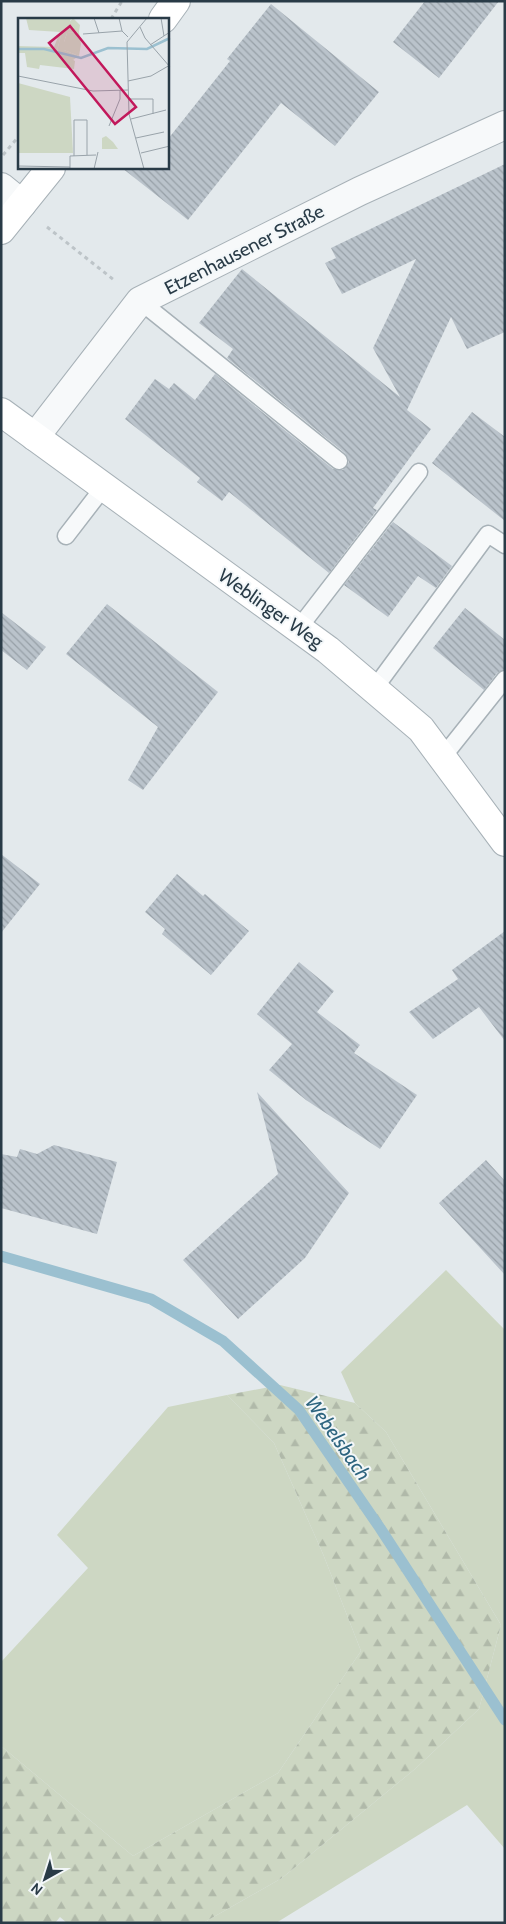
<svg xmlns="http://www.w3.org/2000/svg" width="506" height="1924" font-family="Cabin,sans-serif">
<defs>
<pattern id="forest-firs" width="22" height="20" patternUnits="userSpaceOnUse" patternTransform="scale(1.25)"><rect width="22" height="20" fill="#cdd7c3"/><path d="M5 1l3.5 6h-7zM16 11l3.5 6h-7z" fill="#b0b9a9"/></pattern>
<pattern id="building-back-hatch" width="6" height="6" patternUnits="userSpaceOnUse" patternTransform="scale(1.25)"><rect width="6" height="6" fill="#bac3cb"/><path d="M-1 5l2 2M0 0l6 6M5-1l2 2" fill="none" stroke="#97a0a7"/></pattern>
</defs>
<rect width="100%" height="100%" fill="#e3e9ec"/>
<!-- grass -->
<path fill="#cdd7c3" d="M 446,1270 L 505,1330 L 505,1849 L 467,1805 L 276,1923 L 203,1923 L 282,1878 L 415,1769 L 479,1709 L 501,1625 L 386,1432 L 355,1403 L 341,1372 Z
M 227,1395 L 274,1443 L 323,1554 L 361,1651 L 278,1773 L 133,1856 L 1,1746 L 1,1662 L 88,1568 L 57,1535 L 168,1407 Z"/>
<!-- forest -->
<path fill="url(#forest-firs)" d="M 280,1385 L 355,1403 L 386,1432 L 501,1625 L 479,1709 L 415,1769 L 282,1878 L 203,1923 L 67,1923 L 60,1917 L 55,1923 L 1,1923 L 1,1746 L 133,1856 L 278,1773 L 361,1651 L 323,1554 L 274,1443 L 227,1395 Z"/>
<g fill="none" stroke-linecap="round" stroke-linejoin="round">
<!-- stream -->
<path stroke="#9bc0d0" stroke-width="11" d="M 1,1256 L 151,1299 L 223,1341 L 299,1410 L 380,1528 L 505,1720"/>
</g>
<!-- building -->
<path fill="url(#building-back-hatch)" d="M 425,1 L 499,1 L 439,78 L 393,42 Z
M 271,4 L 379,92 L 335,146 L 281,103 L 188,220 L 122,168 L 168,168 L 168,139 L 230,61 L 227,59 Z
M 505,164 L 505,332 L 467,349 L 451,317 L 407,410 L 431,429 L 373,508 L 377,510 L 329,573 L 229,492 L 222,501 L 197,482 L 200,478 L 125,419 L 155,379 L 169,389 L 174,383 L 195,400 L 215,374 L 333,469 L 343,470 L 349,462 L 345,453 L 227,358 L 233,349 L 199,323 L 242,269 L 400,397 L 373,348 L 416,259 L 342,294 L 325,263 L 336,258 L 331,248 Z
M 472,412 L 505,437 L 505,521 L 432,463 Z
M 393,522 L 452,566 L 436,588 L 418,576 L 388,617 L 344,585 Z
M 107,604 L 218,692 L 143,790 L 128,780 L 158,727 L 66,654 Z
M 465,608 L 505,640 L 505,669 L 497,673 L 484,690 L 433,648 Z
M 1,612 L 46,647 L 27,670 L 1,650 Z
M 1,854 L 40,884 L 1,933 Z
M 177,874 L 203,896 L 205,894 L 249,931 L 211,975 L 162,934 L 165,929 L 145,912 Z
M 505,931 L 505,1041 L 479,1007 L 433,1039 L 409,1012 L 458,979 L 452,970 Z
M 299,962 L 334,991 L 317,1012 L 360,1045 L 354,1053 L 417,1095 L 380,1149 L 306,1100 L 269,1070 L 292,1044 L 257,1014 Z
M 257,1092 L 349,1193 L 305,1258 L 238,1319 L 183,1260 L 278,1174 Z
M 54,1145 L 117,1162 L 97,1234 L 1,1208 L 1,1154 L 17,1157 L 20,1149 L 37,1154 Z
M 486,1160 L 505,1181 L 505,1275 L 439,1203 Z"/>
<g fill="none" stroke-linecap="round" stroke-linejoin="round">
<defs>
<path id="lane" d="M 140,301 L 339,461
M 66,536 L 103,488
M 298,629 L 419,472
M 374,689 L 488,534 L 505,545
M 442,758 L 505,679"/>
<path id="street" d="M 1,187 L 22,204
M 35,437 L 140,301 L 360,191 L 505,125"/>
<path id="secondary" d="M 163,19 L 176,1
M 1,230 L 51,168
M 1,412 L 328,650 L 421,729 L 505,842"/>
</defs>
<!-- lane casing -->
<use href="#lane" stroke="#a7b1b7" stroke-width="19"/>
<!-- street casing -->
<use href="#street" stroke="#a7b1b7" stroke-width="30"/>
<!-- secondary casing -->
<use href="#secondary" stroke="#a7b1b7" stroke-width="30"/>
<!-- path -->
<path stroke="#bdc4c8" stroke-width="3" stroke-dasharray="4 4" stroke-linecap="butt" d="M 111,19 L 122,1
M 3,155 L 19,136
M 47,227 L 114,280"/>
<!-- lane -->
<use href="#lane" stroke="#f7f9fa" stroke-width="16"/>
<!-- street -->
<use href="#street" stroke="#f7f9fa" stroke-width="28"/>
<!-- secondary -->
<use href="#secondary" stroke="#fff" stroke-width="28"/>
</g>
<g text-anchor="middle" stroke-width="4" stroke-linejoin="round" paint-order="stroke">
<!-- street labels -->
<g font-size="19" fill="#293b47" stroke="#f3f7f9">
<text transform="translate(244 249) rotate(-27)" y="7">Etzenhausener Straße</text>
<text transform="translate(271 608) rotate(35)" y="7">Weblinger Weg</text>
</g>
<!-- water labels -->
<g font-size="20" font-style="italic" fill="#2e657f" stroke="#f3f7f9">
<text transform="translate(338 1438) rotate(55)" y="7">Webelsbach</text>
</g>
</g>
<!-- overview -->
<g transform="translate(18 18)">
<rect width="151" height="151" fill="#e3e9ec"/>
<path d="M 8,0 L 53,0 L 50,10 L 44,13 L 39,33 L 57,43 L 56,51 L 22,47 L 21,51 L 9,49 L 7,35 L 0,35 L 0,28 L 36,29 L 42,14 L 11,12 ZM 61,14 L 63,26 L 61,38 L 46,32 L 46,24 L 49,15 Z" fill="#cdd7c3"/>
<path d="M 55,0 L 62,7 L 61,14 L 49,15 L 46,24 L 46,32 L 61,38 L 55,42 L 41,38 L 39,33 L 44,13 Z" fill="#cdd7c3"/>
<path d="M 0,65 L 52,79 L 55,135 L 0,135 Z" fill="#cdd7c3"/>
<path d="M 88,118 L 95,124 L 100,131 L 84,131 L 84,120 Z" fill="#cdd7c3"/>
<path fill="none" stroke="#9bc0d0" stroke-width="2.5" d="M 0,31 L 26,31 L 63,40 L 90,30 L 129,31 L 152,20"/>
<path fill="none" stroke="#99a3aa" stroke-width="1" d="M 76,0 L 81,15M 101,0 L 104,13 L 110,19M 143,0 L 146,18M 122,9 L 127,20 L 152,49M 65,16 L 104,13M 132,27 L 152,14M 0,58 L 75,73 L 110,72M 110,63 L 133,58 L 152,47M 110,81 L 135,81 L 135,96M 113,101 L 148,92M 91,108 L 102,81 L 102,72M 118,120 L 146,114M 123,135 L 152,128M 56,138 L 56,102 L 69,102 L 69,137M 0,148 L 52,149M 52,151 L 52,138 L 78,137M 76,151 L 80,134M 126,151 L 111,96 L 109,24 L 129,0"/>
<path fill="#c2185b" fill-opacity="0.15" stroke="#c2185b" stroke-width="2.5" d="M 52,8 L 118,89 L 97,106 L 31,25 Z"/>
<rect width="151" height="151" fill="none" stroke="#293b47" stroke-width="2.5"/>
</g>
<!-- border -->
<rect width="506" height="1924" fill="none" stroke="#293b47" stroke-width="5"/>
<!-- north arrow -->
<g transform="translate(45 1879) rotate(219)" stroke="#f3f7f9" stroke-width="4" paint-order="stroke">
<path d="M0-4L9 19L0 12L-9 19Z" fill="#293b47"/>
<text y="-8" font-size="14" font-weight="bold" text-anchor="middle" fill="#293b47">N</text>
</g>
</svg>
